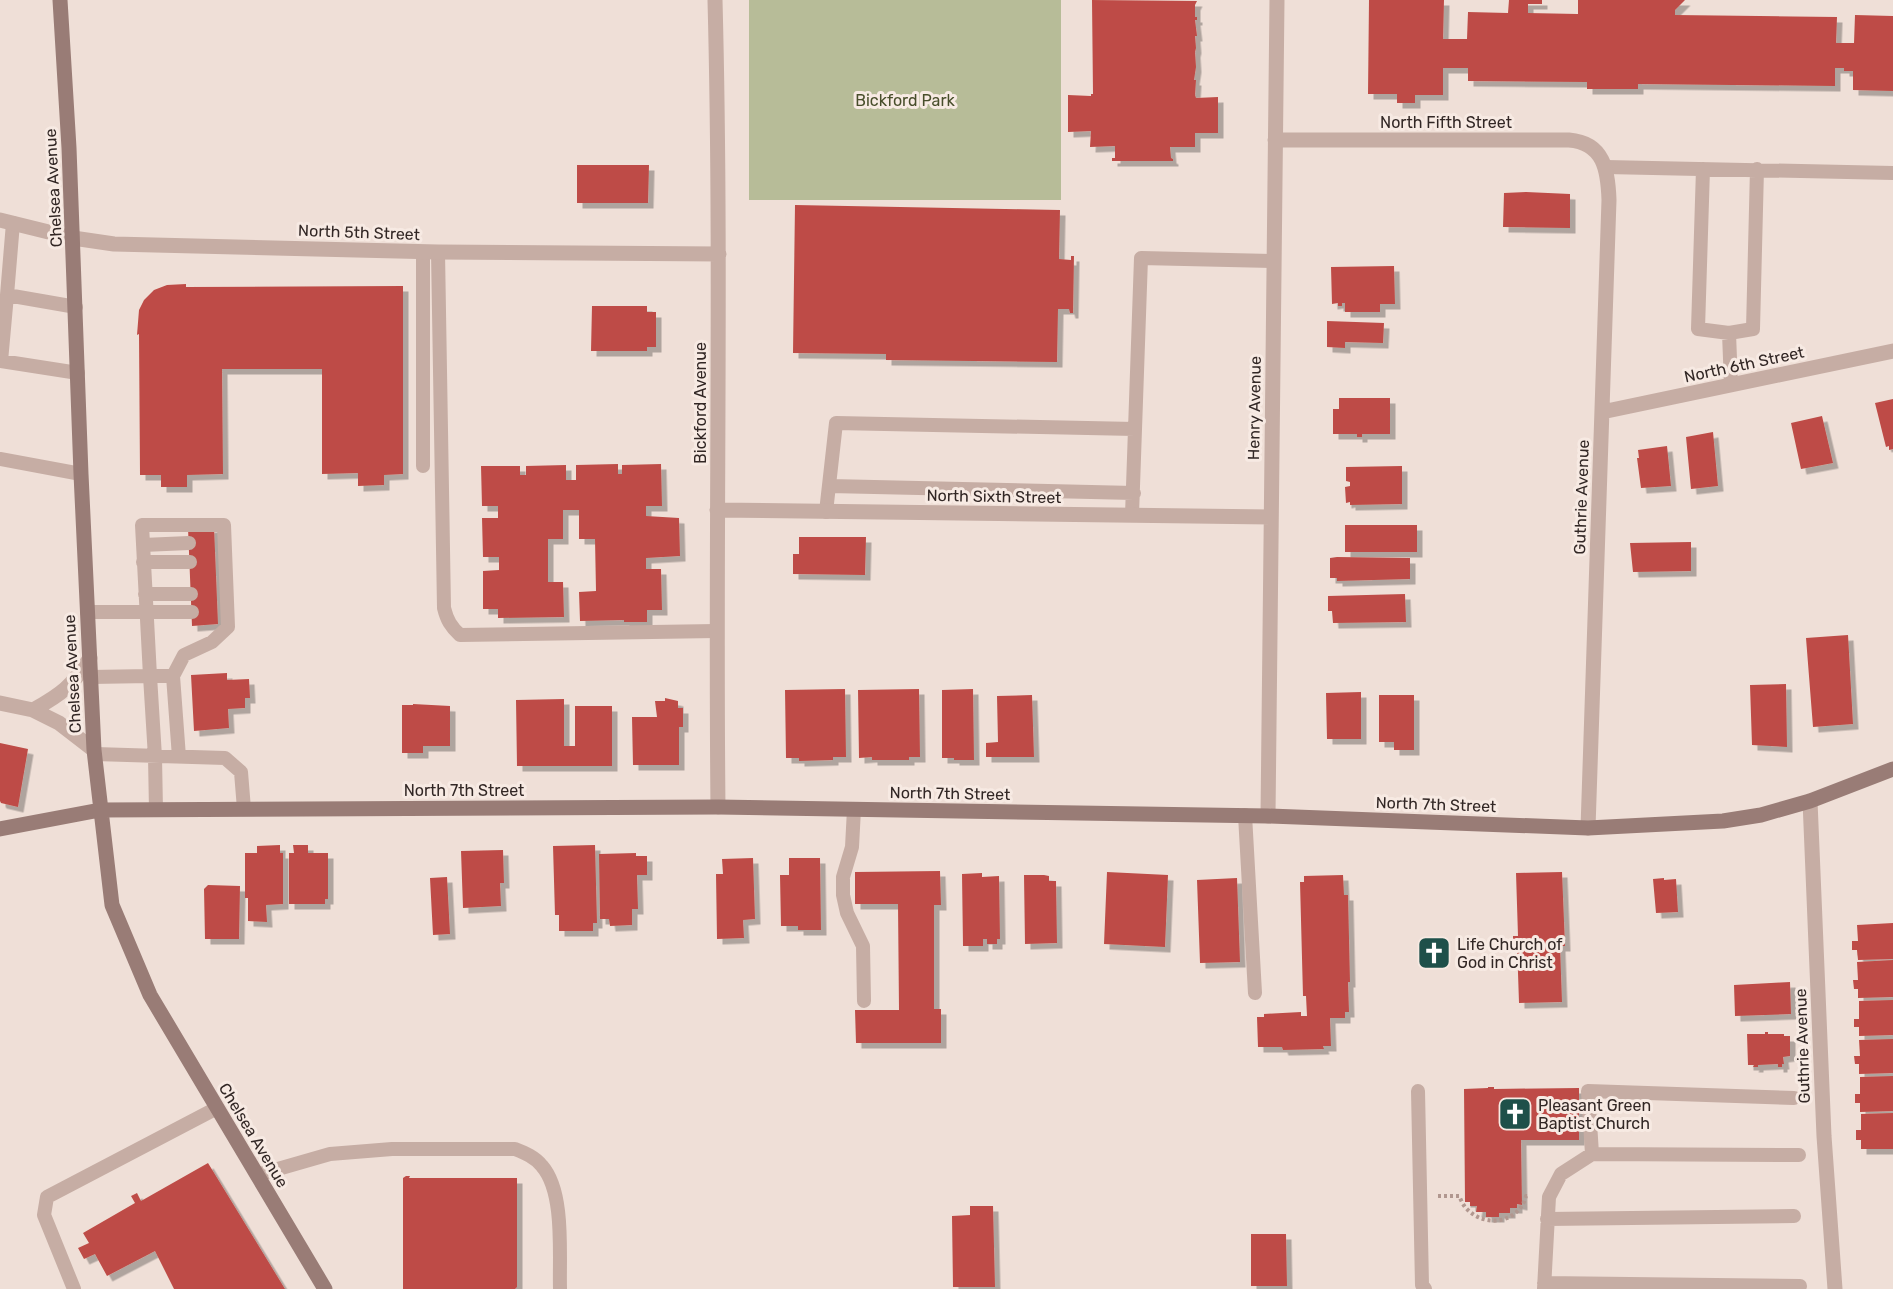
<svg xmlns="http://www.w3.org/2000/svg" width="1893" height="1289" font-family="Rubik,sans-serif">
<defs>
<filter id="shadow"><feDropShadow dx="5.5" dy="5.5" stdDeviation="0" flood-color="#0004"/></filter>
</defs>
<rect width="100%" height="100%" fill="#efdfd7"/>
<!-- green -->
<path fill="#b7bc98" d="M 749,0 L 1061,0 L 1061,200 L 749,200 Z"/>
<!-- building -->
<path fill="#be4c46" filter="url(#shadow)" d="M 1092,0 L 1197,1 L 1195,5 L 1195,17 L 1197,17 L 1197,20 L 1195,20 L 1197,36 L 1195,36 L 1196,48 L 1195,52 L 1196,67 L 1194,80 L 1196,80 L 1195,95 L 1196,98 L 1218,97 L 1218,133 L 1195,133 L 1195,147 L 1170,147 L 1171,158 L 1173,159 L 1173,161 L 1112,161 L 1112,158 L 1115,158 L 1115,146 L 1090,147 L 1091,131 L 1068,132 L 1068,95 L 1091,96 L 1091,94 L 1093,94 Z
M 1369,0 L 1444,0 L 1443,39 L 1467,39 L 1468,12 L 1508,13 L 1509,0 L 1542,0 L 1542,4 L 1528,4 L 1528,13 L 1578,14 L 1578,0 L 1685,0 L 1675,10 L 1675,15 L 1837,17 L 1836,43 L 1854,43 L 1855,15 L 1893,16 L 1893,91 L 1853,90 L 1853,71 L 1844,71 L 1844,68 L 1835,68 L 1835,86 L 1638,84 L 1638,89 L 1587,89 L 1587,82 L 1468,81 L 1468,68 L 1443,68 L 1443,95 L 1415,95 L 1415,103 L 1397,103 L 1397,94 L 1368,94 Z
M 577,165 L 649,165 L 648,203 L 577,203 Z
M 1526,192 L 1570,194 L 1570,228 L 1503,227 L 1504,193 Z
M 795,205 L 1060,210 L 1059,259 L 1071,260 L 1071,256 L 1074,256 L 1073,313 L 1070,313 L 1069,309 L 1058,309 L 1057,362 L 886,360 L 886,354 L 793,353 Z
M 1394,266 L 1395,304 L 1380,304 L 1380,312 L 1345,312 L 1345,303 L 1342,303 L 1342,306 L 1338,306 L 1338,303 L 1332,304 L 1331,267 Z
M 186,284 L 186,287 L 403,286 L 403,474 L 384,475 L 384,485 L 358,486 L 358,473 L 322,474 L 322,369 L 222,369 L 223,474 L 187,475 L 187,487 L 161,487 L 161,475 L 140,475 L 139,334 L 137,335 L 139,310 L 144,300 L 154,290 L 167,285 Z
M 592,306 L 647,306 L 647,312 L 656,312 L 656,347 L 647,347 L 647,351 L 591,351 Z
M 1327,321 L 1384,323 L 1383,343 L 1345,342 L 1345,348 L 1327,347 Z
M 1339,398 L 1390,398 L 1390,434 L 1362,434 L 1362,437 L 1357,437 L 1357,434 L 1333,434 L 1333,409 L 1339,409 Z
M 1893,399 L 1893,449 L 1889,450 L 1889,446 L 1886,447 L 1875,403 Z
M 1822,416 L 1833,463 L 1801,469 L 1791,423 Z
M 1713,432 L 1718,486 L 1691,489 L 1686,437 Z
M 1667,446 L 1671,486 L 1641,488 L 1637,458 L 1639,458 L 1638,450 Z
M 618,464 L 618,474 L 622,474 L 622,465 L 661,464 L 662,506 L 646,506 L 646,516 L 679,518 L 680,556 L 646,558 L 646,569 L 661,569 L 662,610 L 647,610 L 647,622 L 624,622 L 624,620 L 580,621 L 579,592 L 596,591 L 595,539 L 579,539 L 579,510 L 563,510 L 563,539 L 548,539 L 548,582 L 563,582 L 564,617 L 498,618 L 498,609 L 483,609 L 483,571 L 499,570 L 499,557 L 483,557 L 482,518 L 498,518 L 498,506 L 482,506 L 481,466 L 520,466 L 520,475 L 526,475 L 526,466 L 566,465 L 566,480 L 576,480 L 576,465 Z
M 1402,466 L 1402,504 L 1350,505 L 1350,502 L 1346,503 L 1345,487 L 1350,486 L 1350,482 L 1346,481 L 1346,467 Z
M 1345,525 L 1417,525 L 1417,552 L 1345,552 Z
M 214,527 L 218,624 L 192,626 L 188,528 Z
M 799,537 L 866,537 L 865,575 L 793,574 L 793,554 L 799,554 Z
M 1691,542 L 1691,571 L 1633,572 L 1630,543 Z
M 1337,557 L 1410,558 L 1410,579 L 1337,581 L 1337,578 L 1330,578 L 1330,558 Z
M 1405,594 L 1406,622 L 1333,623 L 1332,611 L 1328,611 L 1328,596 Z
M 1848,635 L 1853,724 L 1813,727 L 1806,638 Z
M 227,673 L 227,680 L 249,679 L 250,698 L 245,698 L 245,708 L 228,709 L 229,728 L 194,731 L 191,675 Z
M 1786,684 L 1787,747 L 1752,745 L 1750,685 Z
M 845,689 L 846,757 L 833,757 L 833,760 L 799,761 L 799,758 L 786,758 L 785,690 Z
M 919,689 L 920,757 L 909,757 L 909,760 L 872,760 L 872,757 L 859,758 L 858,690 Z
M 973,689 L 974,760 L 954,760 L 954,758 L 942,758 L 942,690 Z
M 1361,692 L 1361,739 L 1327,739 L 1326,693 Z
M 1032,695 L 1034,757 L 986,757 L 986,743 L 998,742 L 997,696 Z
M 1379,695 L 1414,695 L 1414,750 L 1394,750 L 1394,742 L 1379,742 Z
M 665,698 L 678,701 L 678,708 L 683,708 L 683,727 L 679,727 L 679,765 L 633,765 L 632,717 L 657,717 L 655,701 L 665,701 Z
M 564,699 L 564,746 L 575,746 L 575,706 L 612,706 L 612,766 L 517,766 L 516,700 Z
M 413,704 L 450,706 L 450,746 L 423,746 L 423,753 L 402,753 L 402,705 L 413,705 Z
M 0,743 L 28,749 L 18,807 L 1,803 L 0,801 Z
M 280,845 L 280,853 L 283,853 L 283,904 L 266,905 L 267,922 L 248,921 L 248,898 L 245,898 L 245,853 L 257,853 L 257,846 Z
M 293,845 L 308,845 L 308,853 L 328,853 L 328,899 L 325,899 L 325,904 L 289,904 L 289,853 L 294,853 Z
M 595,845 L 597,923 L 593,923 L 593,931 L 559,931 L 559,915 L 555,915 L 553,846 Z
M 503,850 L 504,883 L 500,883 L 501,906 L 463,908 L 461,851 Z
M 636,853 L 636,856 L 647,856 L 647,875 L 637,875 L 638,909 L 632,909 L 632,925 L 610,926 L 609,919 L 600,919 L 599,854 Z
M 753,858 L 755,919 L 743,920 L 744,938 L 717,939 L 716,874 L 723,874 L 722,859 Z
M 789,858 L 820,858 L 821,930 L 798,930 L 798,926 L 781,926 L 780,875 L 789,875 Z
M 940,871 L 941,905 L 934,905 L 934,1009 L 941,1009 L 941,1043 L 856,1043 L 855,1010 L 899,1010 L 898,904 L 855,904 L 855,872 Z
M 1107,872 L 1168,875 L 1165,947 L 1104,944 Z
M 1562,872 L 1565,946 L 1560,946 L 1562,1002 L 1519,1003 L 1517,943 L 1513,943 L 1513,936 L 1518,936 L 1516,873 Z
M 982,873 L 982,877 L 999,876 L 1000,939 L 997,939 L 997,944 L 987,944 L 987,939 L 983,939 L 983,946 L 963,946 L 962,874 Z
M 1024,875 L 1044,875 L 1049,876 L 1049,881 L 1056,881 L 1057,943 L 1025,944 Z
M 1343,875 L 1344,895 L 1348,895 L 1350,982 L 1348,982 L 1349,1012 L 1345,1012 L 1345,1018 L 1330,1018 L 1331,1046 L 1323,1046 L 1324,1049 L 1283,1050 L 1282,1047 L 1258,1047 L 1257,1017 L 1264,1017 L 1264,1014 L 1301,1012 L 1301,1016 L 1307,1016 L 1306,996 L 1303,996 L 1300,882 L 1304,882 L 1304,876 Z
M 447,877 L 450,934 L 433,935 L 430,878 Z
M 1237,878 L 1240,962 L 1200,963 L 1197,880 Z
M 1664,878 L 1664,880 L 1676,879 L 1678,912 L 1656,913 L 1653,879 Z
M 208,885 L 240,886 L 239,939 L 205,939 L 204,889 Z
M 1893,923 L 1893,959 L 1858,960 L 1857,950 L 1852,950 L 1852,941 L 1858,941 L 1857,925 Z
M 1893,960 L 1893,997 L 1858,998 L 1858,989 L 1854,989 L 1853,980 L 1858,980 L 1857,962 Z
M 1790,982 L 1791,1014 L 1735,1016 L 1734,985 Z
M 1893,1000 L 1893,1035 L 1859,1036 L 1859,1027 L 1854,1027 L 1854,1019 L 1859,1019 L 1859,1001 Z
M 1765,1032 L 1768,1032 L 1768,1034 L 1784,1034 L 1784,1036 L 1790,1036 L 1790,1056 L 1783,1057 L 1784,1064 L 1782,1064 L 1782,1067 L 1778,1067 L 1778,1064 L 1758,1065 L 1758,1067 L 1753,1067 L 1754,1065 L 1748,1065 L 1747,1034 L 1765,1034 Z
M 1893,1039 L 1893,1073 L 1859,1074 L 1859,1064 L 1855,1064 L 1854,1056 L 1860,1056 L 1859,1040 Z
M 1893,1076 L 1893,1111 L 1860,1112 L 1860,1103 L 1855,1103 L 1855,1094 L 1860,1094 L 1860,1077 Z
M 1488,1087 L 1494,1087 L 1494,1089 L 1579,1088 L 1579,1140 L 1521,1140 L 1522,1205 L 1517,1204 L 1517,1208 L 1510,1208 L 1510,1213 L 1499,1213 L 1499,1217 L 1486,1217 L 1486,1212 L 1476,1212 L 1477,1206 L 1470,1206 L 1470,1202 L 1465,1202 L 1464,1089 L 1488,1088 Z
M 1893,1113 L 1893,1149 L 1861,1149 L 1861,1140 L 1856,1140 L 1856,1130 L 1861,1130 L 1861,1114 Z
M 208,1163 L 285,1289 L 174,1289 L 155,1251 L 107,1276 L 95,1254 L 84,1259 L 78,1248 L 89,1243 L 83,1233 L 135,1203 L 131,1196 L 137,1193 L 141,1201 Z
M 406,1176 L 410,1176 L 409,1178 L 517,1178 L 517,1287 L 515,1289 L 403,1289 L 403,1178 Z
M 970,1206 L 993,1206 L 995,1287 L 953,1287 L 952,1216 L 970,1215 Z
M 1251,1234 L 1286,1234 L 1287,1286 L 1251,1286 Z"/>
<g fill="none" stroke-linecap="round" stroke-linejoin="round">
<!-- path -->
<path stroke="#b1978f" stroke-width="4" stroke-dasharray="3 3" stroke-linecap="butt" d="M 1438,1196 L 1459,1196 C 1461,1200 1463,1205 1466,1208 C 1485,1229 1519,1223 1526,1196 L 1530,1196"/>
<!-- lane -->
<path stroke="#c6ada4" stroke-width="14" d="M 1606,167 L 1893,173
M 1703,169 L 1698,329 L 1729,333 L 1753,329 L 1757,169
M 13,223 L 7,295 L 76,307
M 438,252 L 444,608 C 447,620 451,627 460,635 L 716,631
M 7,295 L 1,361 L 78,373
M 1729,333 L 1731,385
M 0,459 L 81,474
M 423,466 L 423,252
M 830,486 L 1134,493
M 826,512 L 836,423 L 1135,429
M 1132,515 L 1141,258 L 1273,261
M 143,545 L 189,543
M 143,562 L 190,562
M 145,594 L 191,594
M 87,612 L 192,612
M 91,677 L 150,676 L 142,525 L 224,525 L 228,627 L 212,642 L 184,655 L 173,676
M 95,754 L 225,758 L 241,772 L 244,809
M 854,809 L 852,847 L 843,877 L 843,895 L 847,913 L 863,946 L 864,1001
M 156,810 L 155,757 L 150,676 L 173,676 L 179,757
M 1245,815 L 1255,993
M 1418,1091 L 1422,1285 L 1425,1289
M 1592,1154 L 1588,1091 L 1794,1098
M 257,1175 L 330,1154 L 392,1149 L 515,1149 C 525,1153 535,1157 542,1166 C 565,1192 559,1255 560,1289
M 1547,1219 L 1794,1216
M 1544,1283 L 1800,1286
M 74,1289 L 44,1215 L 47,1197 L 217,1108
M 1544,1289 L 1549,1197 L 1561,1174 L 1592,1154 L 1799,1155"/>
<!-- street -->
<path stroke="#c6ada4" stroke-width="15" d="M 715,0 C 722,269 715,538 718,807
M 1275,140 L 1569,140 C 1604,143 1608,170 1609,200 L 1588,828
M 0,220 L 73,238 L 114,244 L 438,252 L 719,254
M 1602,412 L 1893,351
M 717,510 L 1271,517
M 0,703 L 33,710 L 59,723 L 94,750
M 33,710 C 62,694 72,686 90,658
M 1810,801 L 1824,1136 L 1835,1289
M 1268,816 L 1277,0"/>
<!-- secondary -->
<path stroke="#997c76" stroke-width="15" d="M 60,0 L 69,148 L 81,474 L 94,750 L 112,905 L 150,995 L 325,1289
M 0,829 L 100,810 L 718,807 L 1268,816 L 1588,828 L 1723,821 L 1761,815 L 1810,801 L 1893,769"/>
</g>
<!-- icons -->
<defs>
<symbol id="church-square" viewBox="-11 -11 22 22"><rect x="-9" y="-9" width="18" height="18" rx="4" fill="#1e504a" stroke="#f7eae3"/><path d="M-1.2-6h2.4v3.5h3.3v2.4h-3.3V6h-2.4V-.1h-3.3v-2.4h3.3Z" fill="#fff"/></symbol>
</defs>
<g fill-rule="evenodd">
<use href="#church-square" x="1415" y="934" width="38" height="38"/>
<use href="#church-square" x="1496" y="1095" width="38" height="38"/>
</g>
<g text-anchor="middle" stroke-width="6" stroke-linejoin="round" paint-order="stroke">
<!-- park labels -->
<g font-size="16" fill="#484e2b" stroke="#f7eae3">
<text x="905" y="106">Bickford Park</text>
</g>
<!-- street labels -->
<g font-size="16" fill="#322725" stroke="#f7eae3">
<text x="1446" y="128">North Fifth Street</text>
<text transform="translate(53 188) rotate(-93)" y="6">Chelsea Avenue</text>
<text transform="translate(359 232) rotate(2)" y="6">North 5th Street</text>
<text transform="translate(1744 364) rotate(-12)" y="6">North 6th Street</text>
<text transform="translate(700 403) rotate(-90)" y="6">Bickford Avenue</text>
<text transform="translate(1254 408) rotate(-89)" y="6">Henry Avenue</text>
<text transform="translate(994 496) rotate(1)" y="6">North Sixth Street</text>
<text transform="translate(1581 497) rotate(-88)" y="6">Guthrie Avenue</text>
<text transform="translate(72 674) rotate(-93)" y="6">Chelsea Avenue</text>
<text x="464" y="796">North 7th Street</text>
<text transform="translate(950 793) rotate(1)" y="6">North 7th Street</text>
<text transform="translate(1436 804) rotate(2)" y="6">North 7th Street</text>
<text transform="translate(1802 1046) rotate(-92)" y="6">Guthrie Avenue</text>
<text transform="translate(254 1135) rotate(59)" y="6">Chelsea Avenue</text>
</g>
<!-- poi labels -->
<g font-size="16" fill="#322725" stroke="#f7eae3" text-anchor="start">
<text x="1457" y="950">Life Church of<tspan x="1457" dy="18">God in Christ</tspan></text>
<text x="1538" y="1111">Pleasant Green<tspan x="1538" dy="18">Baptist Church</tspan></text>
</g>
</g>
</svg>
